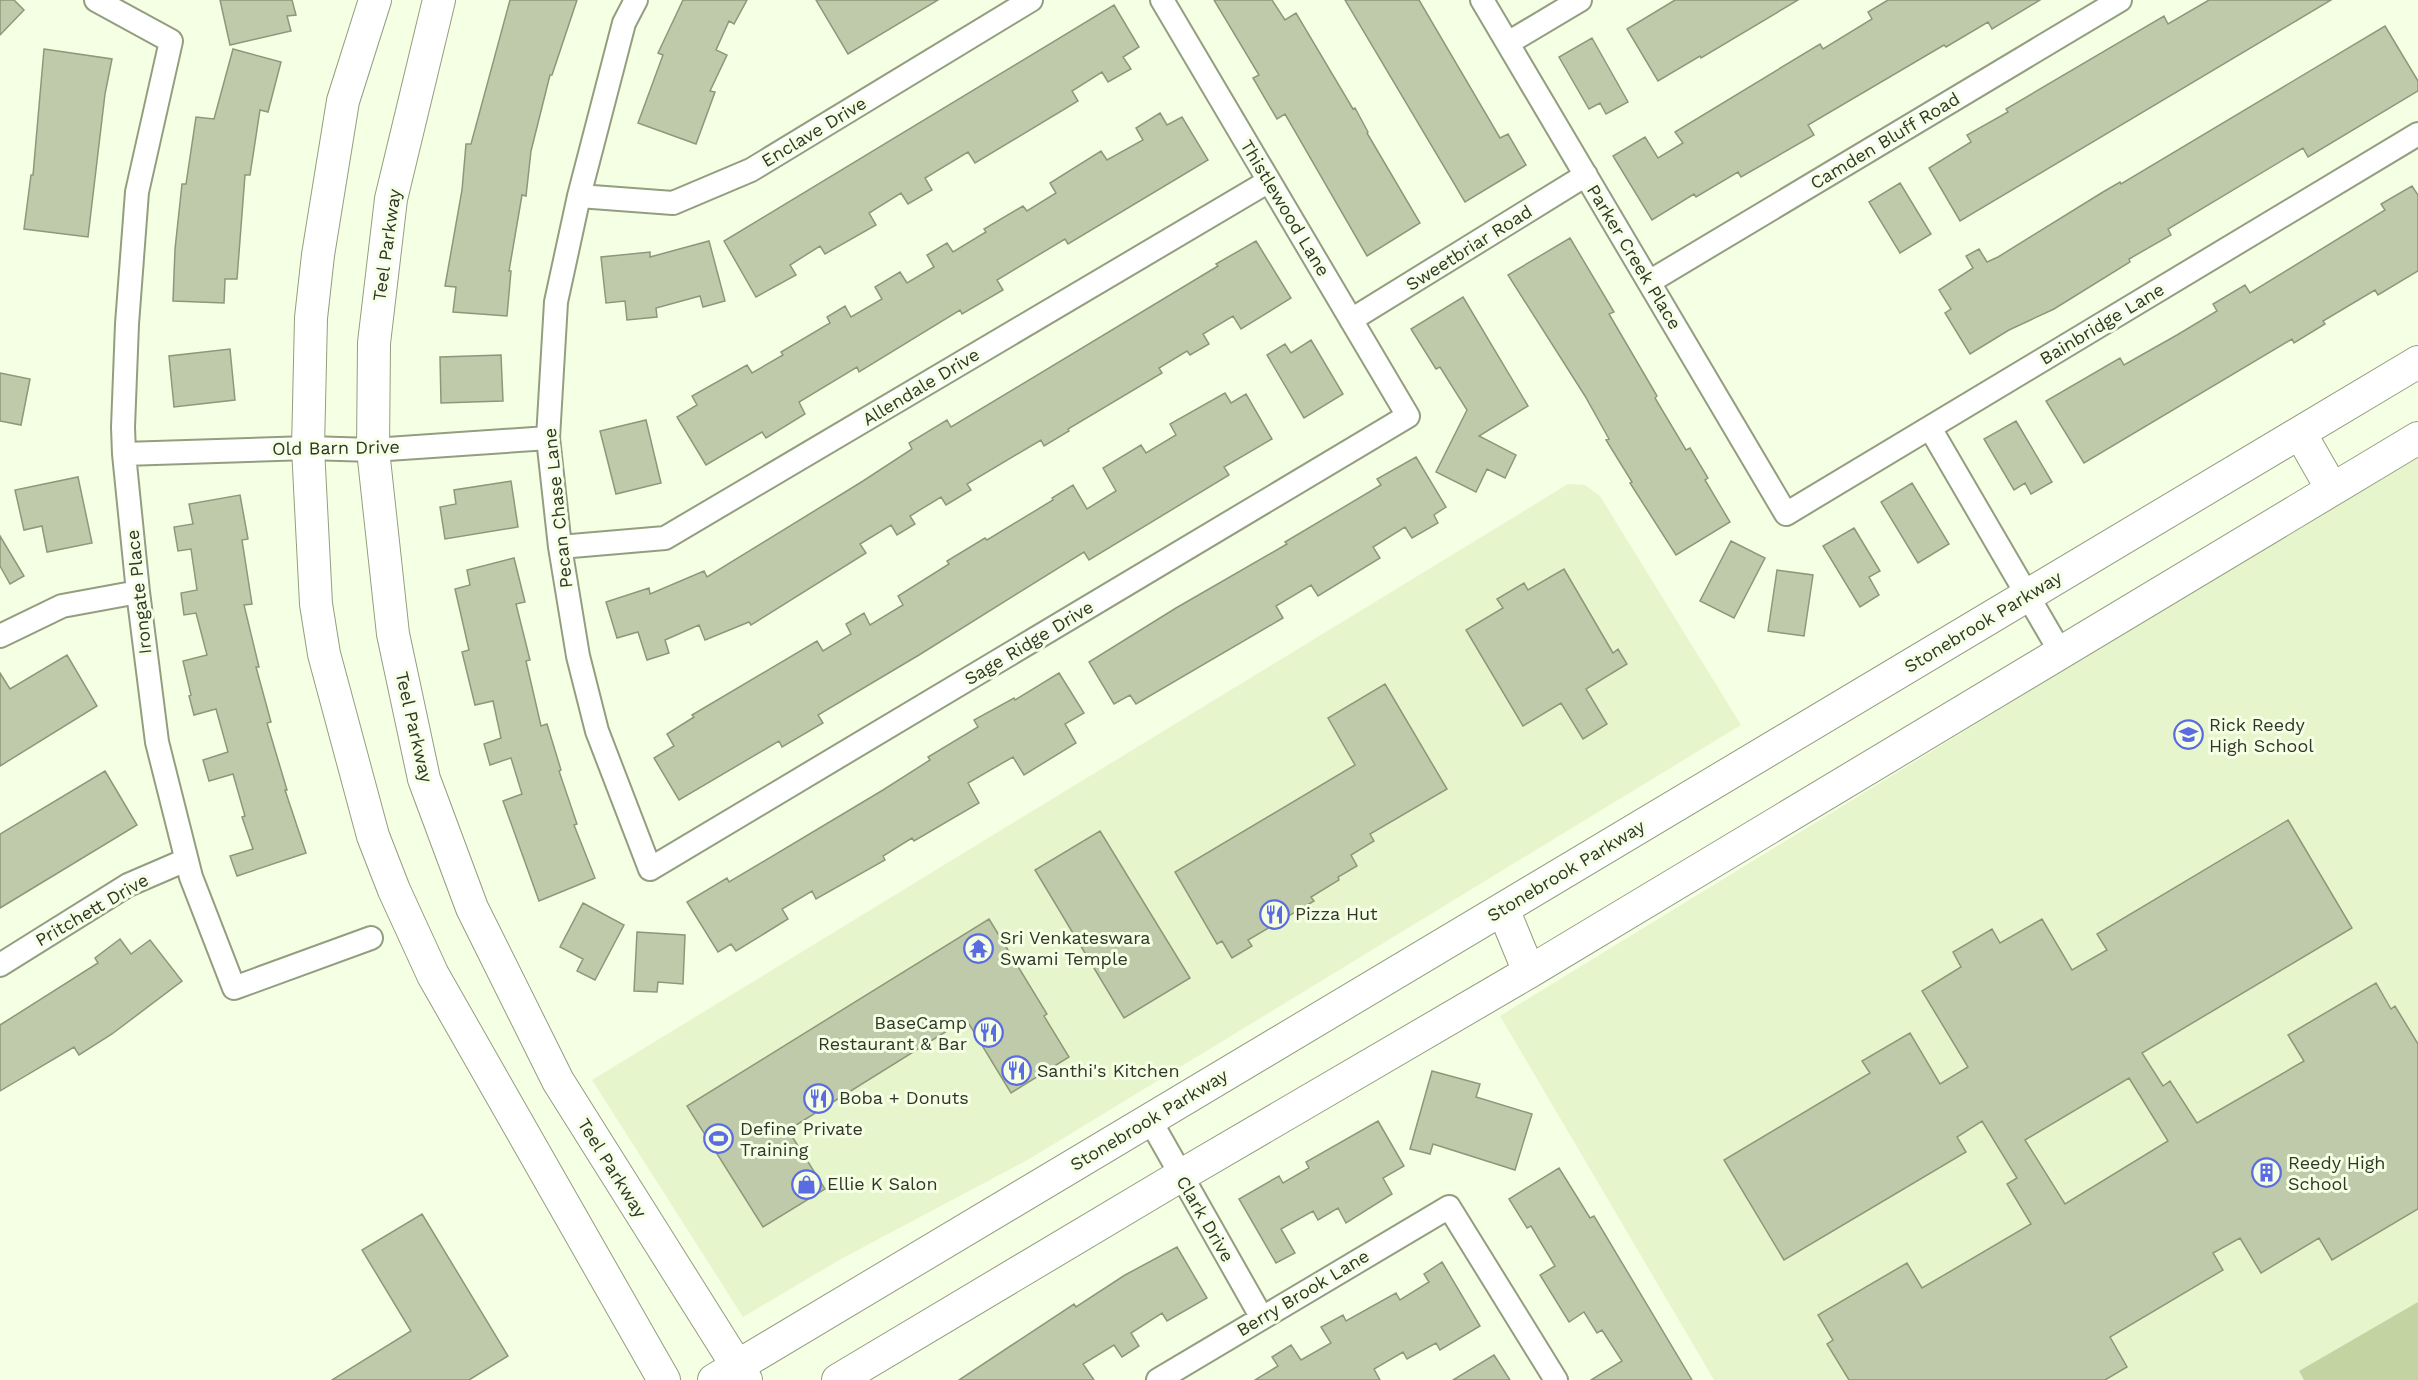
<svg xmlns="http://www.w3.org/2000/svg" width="2418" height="1380" font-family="'Work Sans',sans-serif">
<rect width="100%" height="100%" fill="#f5ffe4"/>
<!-- built -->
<path fill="#e7f5cc" d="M 2418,453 L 2418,1380 L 1714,1380 L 1500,1016 Z
M 1568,484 L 1585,485 L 1600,496 L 1741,725 L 1031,1158 L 841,1259 L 743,1317 L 592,1080 Z"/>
<!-- green -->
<path fill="#c3d4a2" d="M 2418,1302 L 2418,1380 L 2304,1380 L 2299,1371 Z"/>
<!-- building -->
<path fill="#becaa9" stroke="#8d9879" stroke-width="1.5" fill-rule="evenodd" d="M 0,0 L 14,0 L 24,10 L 0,35 Z
M 220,0 L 292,0 L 296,15 L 287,16 L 291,31 L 230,45 Z
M 510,0 L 577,0 L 552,75 L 550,75 L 531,151 L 526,196 L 522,195 L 509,271 L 511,271 L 507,316 L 453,312 L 456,287 L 445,286 L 462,190 L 466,144 L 471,144 Z
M 683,0 L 747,0 L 734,24 L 729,21 L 716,50 L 727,55 L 710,91 L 715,92 L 696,144 L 638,123 L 663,55 L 658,53 Z
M 816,0 L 938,0 L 848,54 Z
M 1214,0 L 1272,0 L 1285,20 L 1296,13 L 1353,109 L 1355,108 L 1368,132 L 1367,133 L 1420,223 L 1367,256 L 1285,114 L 1277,119 L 1253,78 L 1259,75 Z
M 1345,0 L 1419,0 L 1500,138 L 1508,134 L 1526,165 L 1465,202 Z
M 1675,0 L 1798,0 L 1701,58 L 1700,56 L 1658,81 L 1627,29 Z
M 1888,0 L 2040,0 L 1992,29 L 1988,22 L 1946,47 L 1944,45 L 1808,125 L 1814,135 L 1741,177 L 1738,172 L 1696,197 L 1694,194 L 1652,220 L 1613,156 L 1645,137 L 1658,158 L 1683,143 L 1675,132 L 1820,44 L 1823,49 L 1872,19 L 1868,12 Z
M 2209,0 L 2331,0 L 1960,221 L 1929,168 L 1971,142 L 1967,135 L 2008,112 L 2006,109 L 2164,16 L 2168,24 Z
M 1114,5 L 1139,47 L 1123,57 L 1131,69 L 1108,82 L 1102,72 L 1072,91 L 1078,101 L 975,163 L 968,152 L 925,178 L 932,190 L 908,204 L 901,193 L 869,213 L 876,225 L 825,254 L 820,246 L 790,265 L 796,275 L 756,297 L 724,241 Z
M 2385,26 L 2418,81 L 2418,91 L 2308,157 L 2303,148 L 2168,229 L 2171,235 L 2129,259 L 2130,262 L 2054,309 L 2009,330 L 1970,354 L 1945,313 L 1951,309 L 1939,290 L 1973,268 L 1966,256 L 1979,249 L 1987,262 L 1998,257 L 2103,192 L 2120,182 L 2121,184 Z
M 1592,38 L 1628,102 L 1606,114 L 1600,103 L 1589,109 L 1559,57 Z
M 44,49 L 112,59 L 105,94 L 88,237 L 24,229 L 31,175 L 33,175 Z
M 233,49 L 281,62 L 268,112 L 260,110 L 250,175 L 245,175 L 237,279 L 225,279 L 224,303 L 173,301 L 175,249 L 182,184 L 186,184 L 196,117 L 214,119 Z
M 1160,113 L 1167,125 L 1182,117 L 1208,160 L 1068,244 L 1065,239 L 997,280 L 1003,290 L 962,314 L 960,310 L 859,372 L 857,367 L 799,402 L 805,414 L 766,438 L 762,432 L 706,465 L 677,417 L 697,405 L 692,396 L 747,365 L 752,373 L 783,355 L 781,352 L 830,323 L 827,317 L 845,306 L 851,317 L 882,299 L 875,287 L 900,272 L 907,283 L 934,267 L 927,255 L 947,243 L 953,252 L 986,232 L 984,229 L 1023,206 L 1027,211 L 1056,193 L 1050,183 L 1101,151 L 1107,160 L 1143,140 L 1136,128 Z
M 1900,183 L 1931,234 L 1900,253 L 1869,202 Z
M 2412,186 L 2418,195 L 2418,271 L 2378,295 L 2375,290 L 2323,321 L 2325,324 L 2294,343 L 2292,339 L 2084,463 L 2046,401 L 2120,358 L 2124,365 L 2177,335 L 2217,311 L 2213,304 L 2245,285 L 2250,293 L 2385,210 L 2381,204 Z
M 1570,238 L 1614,312 L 1609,314 L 1657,396 L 1655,398 L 1686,450 L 1690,448 L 1708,478 L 1705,480 L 1730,522 L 1676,555 L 1630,483 L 1632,482 L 1606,440 L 1609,439 L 1585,396 L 1508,275 Z
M 709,241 L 725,301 L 703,307 L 700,296 L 656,308 L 657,317 L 627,320 L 625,301 L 606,303 L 601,257 L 650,252 L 650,257 Z
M 1256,241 L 1291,298 L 1241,329 L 1233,316 L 1203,334 L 1209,344 L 1190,355 L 1187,351 L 1159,368 L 1162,373 L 1068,429 L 1069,431 L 1044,446 L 1041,440 L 967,484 L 971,490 L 946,505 L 941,497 L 910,516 L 915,524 L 897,535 L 891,525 L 860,544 L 866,553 L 751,625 L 749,622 L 705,640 L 699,625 L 665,640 L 669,653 L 647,660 L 638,632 L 617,638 L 606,602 L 649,588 L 650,594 L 704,571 L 707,577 L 863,481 L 912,449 L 909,443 L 947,420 L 951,427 L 1218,266 L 1216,264 Z
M 1463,297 L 1528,406 L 1479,436 L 1516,455 L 1505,478 L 1487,469 L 1476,492 L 1436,472 L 1467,410 L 1440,367 L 1436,369 L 1411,329 Z
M 1311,340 L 1343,394 L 1304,418 L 1267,355 L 1285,344 L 1291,353 Z
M 230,349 L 235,400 L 174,407 L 169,356 Z
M 501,355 L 503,401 L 441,403 L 440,357 Z
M 0,373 L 30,379 L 21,425 L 0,421 Z
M 1225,393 L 1231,403 L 1246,394 L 1272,439 L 1224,467 L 1229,475 L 1089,560 L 1084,552 L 919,655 L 818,715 L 823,723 L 782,747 L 779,741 L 679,800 L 654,758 L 674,746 L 667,734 L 694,717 L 692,715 L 817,641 L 823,651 L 851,634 L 846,624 L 864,613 L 870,625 L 903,605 L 898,596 L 949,564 L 947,561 L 985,538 L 987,540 L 1053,500 L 1052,498 L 1073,485 L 1087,509 L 1116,491 L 1103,468 L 1141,445 L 1146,453 L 1176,435 L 1170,424 Z
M 646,420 L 661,483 L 616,494 L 600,431 Z
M 2016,421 L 2052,482 L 2031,494 L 2025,483 L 2014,490 L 1984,439 Z
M 1416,457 L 1446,507 L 1434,515 L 1438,523 L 1412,538 L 1405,527 L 1373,547 L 1380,558 L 1318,596 L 1311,585 L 1276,606 L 1283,618 L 1136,704 L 1130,695 L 1114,704 L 1089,662 L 1176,608 L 1287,544 L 1285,542 L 1381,485 L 1377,479 Z
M 78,477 L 92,543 L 47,552 L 42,526 L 24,530 L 15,490 Z
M 511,481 L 518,527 L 445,539 L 440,507 L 456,504 L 454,490 Z
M 1912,483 L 1949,544 L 1918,563 L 1881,502 Z
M 240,495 L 248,539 L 242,540 L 252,604 L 244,605 L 259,667 L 256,667 L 271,722 L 267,723 L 287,790 L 285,790 L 306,853 L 237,876 L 230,856 L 253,849 L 242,817 L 245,816 L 233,774 L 209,781 L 203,760 L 228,752 L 216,709 L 194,715 L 189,696 L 191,695 L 183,661 L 207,655 L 196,613 L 184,615 L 181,593 L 197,590 L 191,549 L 178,551 L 174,527 L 193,524 L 189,504 Z
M 1854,528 L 1880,571 L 1869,577 L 1879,595 L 1860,607 L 1823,546 Z
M 0,536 L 24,576 L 10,584 L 0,566 Z
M 1731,541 L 1765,558 L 1734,618 L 1700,601 Z
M 514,558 L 525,602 L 516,604 L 530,660 L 526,661 L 541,726 L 547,724 L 561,770 L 559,771 L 577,824 L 574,825 L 595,878 L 539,901 L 503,801 L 522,794 L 511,758 L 490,765 L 484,744 L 501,738 L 493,701 L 475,705 L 462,652 L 469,650 L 455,589 L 470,585 L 467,570 Z
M 1564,569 L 1613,653 L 1618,649 L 1627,664 L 1586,689 L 1607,724 L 1583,739 L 1561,703 L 1523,726 L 1466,630 L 1503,608 L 1497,599 L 1524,583 L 1528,590 Z
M 1777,570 L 1813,575 L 1804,636 L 1768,631 Z
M 67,655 L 97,706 L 0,766 L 0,673 L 10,689 Z
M 1059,673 L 1084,713 L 1065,724 L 1076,743 L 1024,775 L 1013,757 L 968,783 L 979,803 L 914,841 L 912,838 L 883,856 L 885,860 L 816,899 L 812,891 L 782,909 L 788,919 L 736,951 L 731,944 L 718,952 L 687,902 L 727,878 L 729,882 L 883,790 L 930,760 L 928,757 L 978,727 L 974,720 L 1014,698 L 1015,700 Z
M 1385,684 L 1447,789 L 1370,834 L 1374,841 L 1351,855 L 1357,866 L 1338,877 L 1339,880 L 1311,897 L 1314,901 L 1248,940 L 1252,946 L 1232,958 L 1222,941 L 1217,944 L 1175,872 L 1355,765 L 1328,718 Z
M 105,771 L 137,825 L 0,908 L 0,834 Z
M 2288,820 L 2352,928 L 2142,1053 L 2163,1086 L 2170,1081 L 2197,1123 L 2304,1061 L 2288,1035 L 2376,983 L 2391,1009 L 2395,1006 L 2418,1044 L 2418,1209 L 2332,1260 L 2319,1238 L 2261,1273 L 2240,1238 L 2213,1253 L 2223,1270 L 2110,1337 L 2127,1367 L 2105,1380 L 1849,1380 L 1827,1344 L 1833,1340 L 1818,1315 L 1907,1263 L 1922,1288 L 2031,1224 L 2007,1184 L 2017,1178 L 1982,1121 L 1957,1137 L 1966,1152 L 1784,1260 L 1724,1160 L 1870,1073 L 1862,1061 L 1910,1033 L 1940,1084 L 1968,1067 L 1922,991 L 1961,967 L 1953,952 L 1992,929 L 2000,943 L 2042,919 L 2072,970 L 2107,950 L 2097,934 ZM 2129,1078 L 2168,1141 L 2065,1204 L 2025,1140 Z
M 1100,831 L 1190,978 L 1124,1018 L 1035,870 Z
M 583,903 L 624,925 L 595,980 L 577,971 L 583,959 L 560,947 Z
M 989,919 L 1047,1014 L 1044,1016 L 1069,1057 L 1011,1093 L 966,1019 L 788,1130 L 825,1189 L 763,1227 L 687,1106 Z
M 637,932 L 685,935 L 683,984 L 658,982 L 657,992 L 634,991 Z
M 120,939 L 131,954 L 150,940 L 182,981 L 112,1034 L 79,1055 L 74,1047 L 0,1091 L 0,1025 L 98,963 L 95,958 Z
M 1432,1071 L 1480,1084 L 1476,1097 L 1532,1114 L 1515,1170 L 1433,1144 L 1430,1154 L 1410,1149 Z
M 1378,1121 L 1404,1166 L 1383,1178 L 1392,1194 L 1346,1223 L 1338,1208 L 1318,1220 L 1313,1211 L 1281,1229 L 1295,1253 L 1276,1263 L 1239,1199 L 1279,1176 L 1283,1183 L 1309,1168 L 1306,1162 Z
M 1559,1168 L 1590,1218 L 1594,1216 L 1692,1380 L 1591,1380 L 1622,1361 L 1602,1330 L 1597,1333 L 1584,1312 L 1569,1322 L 1540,1275 L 1555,1266 L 1531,1226 L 1527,1228 L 1509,1199 Z
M 422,1214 L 508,1356 L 469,1380 L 332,1380 L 411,1331 L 362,1250 Z
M 1177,1247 L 1207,1298 L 1167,1321 L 1162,1313 L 1131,1333 L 1139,1346 L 1122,1357 L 1114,1345 L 1083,1364 L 1094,1380 L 959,1380 L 1074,1304 L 1076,1307 L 1125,1275 Z
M 1442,1262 L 1480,1326 L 1440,1350 L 1436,1343 L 1407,1359 L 1403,1352 L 1374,1369 L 1380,1380 L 1255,1380 L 1278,1366 L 1272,1357 L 1291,1345 L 1301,1360 L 1331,1343 L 1321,1327 L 1343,1315 L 1346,1321 L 1396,1293 L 1400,1300 L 1429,1282 L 1424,1274 Z
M 1494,1355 L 1510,1380 L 1453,1380 Z"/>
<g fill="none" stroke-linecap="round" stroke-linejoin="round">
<defs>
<path id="minor" d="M 96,0 L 171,41 L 137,192 L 127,324 L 123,427 L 124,454 L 138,592 L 157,742 L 191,877 L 234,988 L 371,938
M 636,0 L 624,23 L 579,196 L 556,302 L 548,438 L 560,547 L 578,656 L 597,731 L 650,869 L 1408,416 L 1162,0
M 1482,0 L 1786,514 L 2418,134
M 1508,43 L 1580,0
M 579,196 L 673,203 L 751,170 L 1031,0
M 1649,282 L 2120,0
M 1351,320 L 1586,175
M 1930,428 L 2061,653
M 124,454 L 308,448 L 373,450 L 548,438
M 560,547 L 665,538 L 1269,181
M 0,636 L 62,606 L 138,592
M 0,965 L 128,885 L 186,860
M 1150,1120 L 1262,1318
M 1158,1380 L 1449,1207 L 1556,1380"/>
<path id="secondary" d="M 375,0 L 343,101 L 318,255 L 311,318 L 308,448 L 316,604 L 324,654 L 373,836 L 394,890 L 433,975 L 664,1380
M 439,0 L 391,199 L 374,343 L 373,450 L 393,634 L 424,779 L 472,908 L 558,1081 L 746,1380
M 2300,433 L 2332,489
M 1503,909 L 1529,972
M 714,1380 L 2418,362
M 838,1380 L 1180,1176 L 1529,972 L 2418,438"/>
</defs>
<!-- minor casing -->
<use href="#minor" stroke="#939e7f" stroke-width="26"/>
<!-- secondary casing -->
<use href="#secondary" stroke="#939e7f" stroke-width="34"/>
<!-- minor -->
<use href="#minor" stroke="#fff" stroke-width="22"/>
<!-- secondary -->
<use href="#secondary" stroke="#fff" stroke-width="32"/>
</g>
<!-- icons -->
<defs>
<symbol id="school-ring" viewBox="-11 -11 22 22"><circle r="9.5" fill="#f5ffe4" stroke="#5b6ce3" stroke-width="1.5"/><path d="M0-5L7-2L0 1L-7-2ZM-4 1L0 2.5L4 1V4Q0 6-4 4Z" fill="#5b6ce3"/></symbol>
<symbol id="restaurant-ring" viewBox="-11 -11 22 22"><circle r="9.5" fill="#f5ffe4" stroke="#5b6ce3" stroke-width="1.5"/><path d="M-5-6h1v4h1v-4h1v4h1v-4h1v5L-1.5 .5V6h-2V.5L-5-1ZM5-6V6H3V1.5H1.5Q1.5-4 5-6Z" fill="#5b6ce3"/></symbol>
<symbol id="temple-ring" viewBox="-11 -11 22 22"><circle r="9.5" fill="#f5ffe4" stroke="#5b6ce3" stroke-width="1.5"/><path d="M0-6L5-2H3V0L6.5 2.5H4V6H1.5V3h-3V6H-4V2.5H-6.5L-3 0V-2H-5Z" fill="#5b6ce3"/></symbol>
<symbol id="stadium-ring" viewBox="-11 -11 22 22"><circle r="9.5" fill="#f5ffe4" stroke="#5b6ce3" stroke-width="1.5"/><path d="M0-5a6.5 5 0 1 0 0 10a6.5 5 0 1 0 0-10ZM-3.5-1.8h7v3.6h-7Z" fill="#5b6ce3"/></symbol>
<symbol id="building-ring" viewBox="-11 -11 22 22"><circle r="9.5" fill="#f5ffe4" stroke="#5b6ce3" stroke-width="1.5"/><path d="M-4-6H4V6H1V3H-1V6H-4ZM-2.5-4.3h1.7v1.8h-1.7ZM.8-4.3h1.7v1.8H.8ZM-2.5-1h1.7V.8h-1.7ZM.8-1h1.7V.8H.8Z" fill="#5b6ce3"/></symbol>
<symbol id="shop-ring" viewBox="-11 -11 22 22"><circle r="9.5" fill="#f5ffe4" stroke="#5b6ce3" stroke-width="1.5"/><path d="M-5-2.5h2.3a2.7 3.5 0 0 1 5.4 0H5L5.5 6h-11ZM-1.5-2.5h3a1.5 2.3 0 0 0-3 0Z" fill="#5b6ce3"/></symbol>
</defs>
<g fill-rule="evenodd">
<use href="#school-ring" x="2172" y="718" width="33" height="33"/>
<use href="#restaurant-ring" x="1258" y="898" width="33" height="33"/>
<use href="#temple-ring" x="962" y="932" width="33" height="33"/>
<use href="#restaurant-ring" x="972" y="1016" width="33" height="33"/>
<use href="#restaurant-ring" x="1000" y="1054" width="33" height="33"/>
<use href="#restaurant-ring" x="802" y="1082" width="33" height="33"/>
<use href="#stadium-ring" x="702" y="1122" width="33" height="33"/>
<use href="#building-ring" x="2250" y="1156" width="33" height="33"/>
<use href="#shop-ring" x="790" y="1168" width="33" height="33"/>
</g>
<g text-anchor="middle" stroke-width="6" stroke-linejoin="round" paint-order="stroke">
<!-- street labels -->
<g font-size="18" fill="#313629" stroke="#f5ffe4">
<text transform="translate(814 132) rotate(-31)" y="6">Enclave Drive</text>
<text transform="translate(1885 141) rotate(-31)" y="6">Camden Bluff Road</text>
<text transform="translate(1285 208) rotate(59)" y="6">Thistlewood Lane</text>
<text transform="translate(387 245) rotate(-82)" y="6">Teel Parkway</text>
<text transform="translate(1469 248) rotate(-32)" y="6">Sweetbriar Road</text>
<text transform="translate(1634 257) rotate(59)" y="6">Parker Creek Place</text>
<text transform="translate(2102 324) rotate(-31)" y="6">Bainbridge Lane</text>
<text transform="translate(921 387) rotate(-31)" y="6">Allendale Drive</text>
<text transform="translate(336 448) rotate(-1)" y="6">Old Barn Drive</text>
<text transform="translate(558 508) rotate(-96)" y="6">Pecan Chase Lane</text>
<text transform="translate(139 592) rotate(-96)" y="6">Irongate Place</text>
<text transform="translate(1983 622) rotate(-31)" y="6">Stonebrook Parkway</text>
<text transform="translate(1029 643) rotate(-31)" y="6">Sage Ridge Drive</text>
<text transform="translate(414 727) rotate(77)" y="6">Teel Parkway</text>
<text transform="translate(1566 871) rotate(-31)" y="6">Stonebrook Parkway</text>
<text transform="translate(92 910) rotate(-30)" y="6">Pritchett Drive</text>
<text transform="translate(1149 1120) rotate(-31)" y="6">Stonebrook Parkway</text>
<text transform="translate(612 1168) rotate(58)" y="6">Teel Parkway</text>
<text transform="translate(1205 1219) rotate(60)" y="6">Clark Drive</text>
<text transform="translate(1303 1293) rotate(-31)" y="6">Berry Brook Lane</text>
</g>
<!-- poi labels -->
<g font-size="18" fill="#313629" stroke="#f5ffe4" text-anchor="start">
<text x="2209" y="731">Rick Reedy<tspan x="2209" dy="21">High School</tspan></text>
<text x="1295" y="920">Pizza Hut</text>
<text x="1000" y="944">Sri Venkateswara<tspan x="1000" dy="21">Swami Temple</tspan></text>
<text x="967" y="1029" text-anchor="end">BaseCamp<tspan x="967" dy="21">Restaurant &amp; Bar</tspan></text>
<text x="1037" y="1077">Santhi's Kitchen</text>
<text x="839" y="1104">Boba + Donuts</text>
<text x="740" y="1135">Define Private<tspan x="740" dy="21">Training</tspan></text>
<text x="2288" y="1169">Reedy High<tspan x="2288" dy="21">School</tspan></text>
<text x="827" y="1190">Ellie K Salon</text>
</g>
</g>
</svg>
